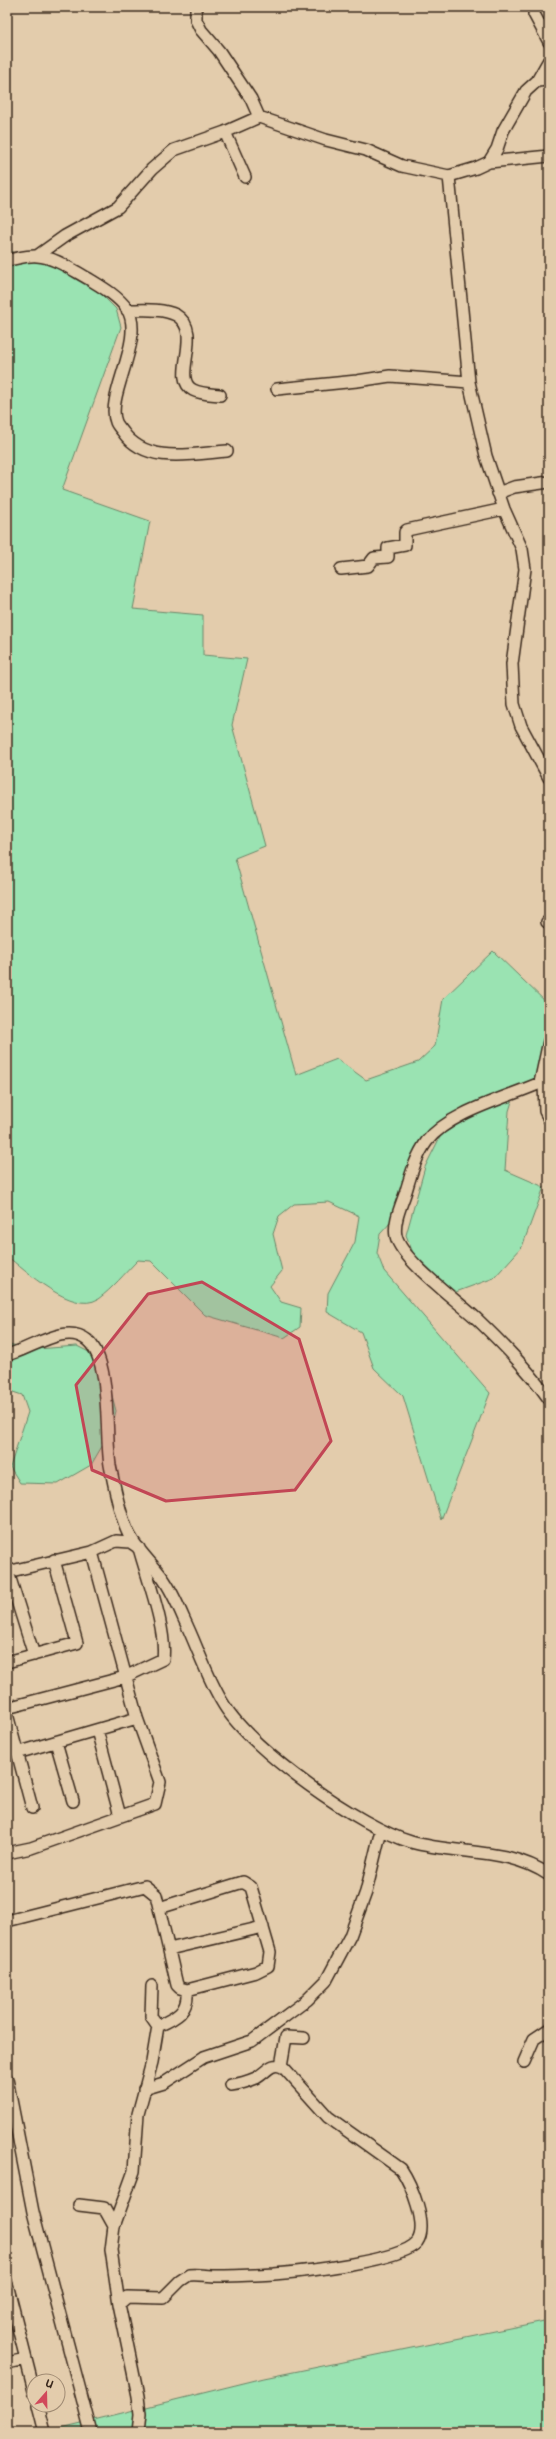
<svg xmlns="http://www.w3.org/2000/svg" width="556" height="2439" font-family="Mali,sans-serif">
<rect width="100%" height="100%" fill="#e3ccac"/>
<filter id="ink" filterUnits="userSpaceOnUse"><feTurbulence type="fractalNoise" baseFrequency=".025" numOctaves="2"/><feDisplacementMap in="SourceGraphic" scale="8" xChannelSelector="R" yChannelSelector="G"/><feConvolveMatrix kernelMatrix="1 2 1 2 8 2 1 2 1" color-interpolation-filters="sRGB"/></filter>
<g filter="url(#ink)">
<!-- green -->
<path fill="#9ae3b2" stroke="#6a8668" d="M 7,249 L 34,262 L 54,263 L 88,281 L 116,309 L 121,327 L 62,490 L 150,521 L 133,609 L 203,615 L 203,655 L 247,659 L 232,725 L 265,846 L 235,858 L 296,1075 L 337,1059 L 366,1080 L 418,1062 L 435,1046 L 443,999 L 493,951 L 549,1005 L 549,1052 L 538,1083 L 514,1095 L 509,1111 L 505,1170 L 544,1187 L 522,1247 L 494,1278 L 453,1293 L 413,1253 L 406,1235 L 425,1167 L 448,1121 L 419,1144 L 393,1220 L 380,1234 L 377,1253 L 384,1271 L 490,1393 L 441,1520 L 403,1396 L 374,1368 L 361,1332 L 327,1312 L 328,1293 L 355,1242 L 359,1216 L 329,1202 L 294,1204 L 279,1216 L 273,1234 L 282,1271 L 270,1286 L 281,1302 L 301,1308 L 300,1327 L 284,1338 L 205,1315 L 151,1261 L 138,1260 C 125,1273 112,1289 98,1299 C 73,1315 24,1270 7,1256 Z
M 7,1344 L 37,1349 L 77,1346 L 95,1355 L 106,1372 L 116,1411 L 111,1431 L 91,1465 L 58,1484 L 20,1483 L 10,1467 L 28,1412 L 22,1395 L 7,1390 Z
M 549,2320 L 549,2432 L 45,2432 L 264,2378 Z"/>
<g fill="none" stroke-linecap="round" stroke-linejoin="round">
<defs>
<path id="minor" d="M 196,7 L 196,20 L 201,30 L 219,51 L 251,99 L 259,117
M 534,14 L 549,42
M 537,81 L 549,60
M 225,132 L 245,177
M 489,162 L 549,156
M 449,176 L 476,168 L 489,162 L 497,149 L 503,131 L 526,91 L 537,81 L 549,80
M 37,256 L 65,236 L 118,207 L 152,169 L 174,150 L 225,132 L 259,117 L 326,140 L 366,150 L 402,166 L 449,176 L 469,382 L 486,456 L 504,509 L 522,549 L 525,569 L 512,664 L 514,704 L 521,726 L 549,778
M 7,260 C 16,259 28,255 37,256 C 55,257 74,271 89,279 C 102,287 118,296 127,309 C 146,338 105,397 116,422 C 117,425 120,428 123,432 C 146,465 192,454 227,451
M 127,310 C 142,310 162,308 176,315 C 205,332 170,378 193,390 C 201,394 211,394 220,395
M 277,389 L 357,381 L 390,376 L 469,382
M 498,493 L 514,487 L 549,482
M 341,569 L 368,566 L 374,558 L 388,557 L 388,548 L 405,545 L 405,532 L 407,530 L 504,509
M 547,922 L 549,921
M 549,1041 L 540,1083 C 506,1098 450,1112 427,1141 C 416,1156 411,1174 406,1191 C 402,1204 393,1222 396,1236 C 401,1260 459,1302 478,1320 C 503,1344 529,1370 549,1399
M 544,1084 L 545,1111 L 549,1119
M 7,1355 C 32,1349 65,1322 87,1340 C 112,1360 105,1434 110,1465 C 114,1485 120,1518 130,1536 C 138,1551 152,1563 162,1577 C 171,1589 178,1605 184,1619 C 198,1648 207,1678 224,1705 C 252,1751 360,1827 411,1842 C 458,1855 508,1847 549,1875
M 7,1572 L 92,1552 L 116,1541 L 130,1542 L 139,1548 C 147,1578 167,1629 163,1659 L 125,1677 L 7,1708
M 8,1572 L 34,1655
M 7,1662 L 77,1643 L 54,1560
M 7,1714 L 32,1808
M 97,1730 L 120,1816
M 56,1742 L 73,1801
M 17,1753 L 137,1718
M 7,1853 L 31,1848 L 155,1804 L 160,1782 L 137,1718 L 92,1552
M 7,1921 L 145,1886 L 156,1895 L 177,1985 L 180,1988 L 187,1990 L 256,1972 L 268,1966 L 270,1952 L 251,1887 L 243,1882 L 159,1908
M 169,1949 L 263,1927
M 152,1986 L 151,2016 L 158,2026
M 158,2026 C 176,2018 189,2012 187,1990
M 524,2062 L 534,2039 L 549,2029
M 281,2066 L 286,2037 L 304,2038
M 7,2079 L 33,2212 L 91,2432
M 144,2089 L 164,2083 L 204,2057 L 252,2041 L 307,2000 L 326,1981 L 350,1936 L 366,1892 L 381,1830
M 79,2205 L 104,2208 L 114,2226
M 7,2284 L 34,2391
M 119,2304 L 127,2297 L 163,2298 L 180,2281 L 189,2275 C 198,2274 207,2276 216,2276 C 235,2276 255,2275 274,2274 C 300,2272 402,2261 417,2242 C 429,2226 411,2184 401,2169 L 328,2117 L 284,2068 C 272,2060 266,2073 256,2078 C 249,2081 239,2084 231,2085
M 7,2363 L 26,2359
M 38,2405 L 45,2432
M 138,2432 L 140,2414 L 138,2396 L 119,2304 L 111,2250 L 114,2226 L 134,2171 L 138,2114 L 152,2062 L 158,2026"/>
</defs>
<!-- minor casing -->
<use href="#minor" stroke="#3b2a1e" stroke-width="14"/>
<!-- minor -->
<use href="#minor" stroke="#e3ccac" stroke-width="11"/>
</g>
</g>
<!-- marked area -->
<path fill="#c24655" fill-opacity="0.2" stroke="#c24655" stroke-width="3" stroke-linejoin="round" d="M 202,1282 L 299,1339 L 331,1441 L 295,1490 L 166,1501 L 92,1470 L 76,1385 L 148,1294 Z"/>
<!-- margin -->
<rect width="556" height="2439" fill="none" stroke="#e3ccac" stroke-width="24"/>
<rect x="12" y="12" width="532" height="2415" fill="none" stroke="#3b2a1e" stroke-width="1.5" filter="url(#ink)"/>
<!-- north arrow -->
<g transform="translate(46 2393) rotate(20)"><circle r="19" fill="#e3ccac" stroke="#a08b73"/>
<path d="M0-3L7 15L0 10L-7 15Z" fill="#d1495b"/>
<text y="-6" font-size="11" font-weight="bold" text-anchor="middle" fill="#3b2a1e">U</text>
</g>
</svg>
